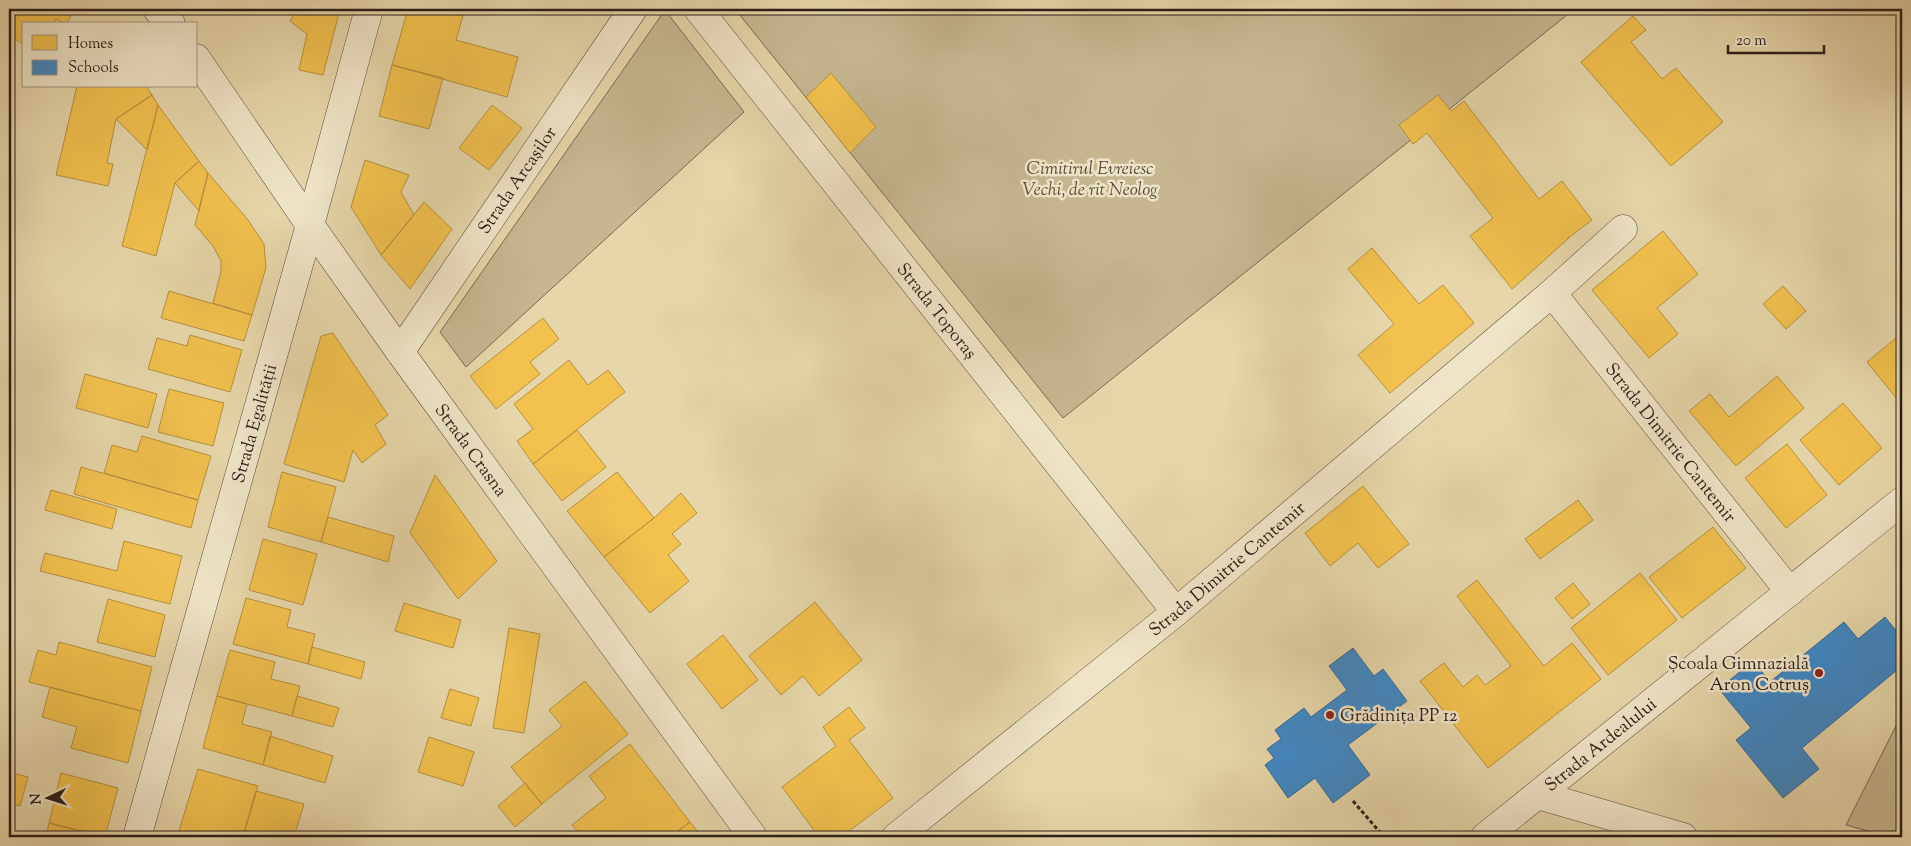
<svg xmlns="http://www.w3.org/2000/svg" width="1911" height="846" font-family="'Sorts Mill Goudy',serif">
<rect width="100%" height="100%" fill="#e6d6a9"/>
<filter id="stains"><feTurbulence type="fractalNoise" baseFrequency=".004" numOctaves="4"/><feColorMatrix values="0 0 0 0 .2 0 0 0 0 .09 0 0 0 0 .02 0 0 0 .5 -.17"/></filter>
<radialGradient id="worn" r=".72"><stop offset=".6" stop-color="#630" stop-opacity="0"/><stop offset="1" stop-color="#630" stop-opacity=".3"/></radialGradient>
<!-- green -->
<path fill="#c6b791" stroke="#786a55" d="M 735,9 L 1566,9 L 1567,15 L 1063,418 Z
M 665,10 L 744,112 L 466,367 L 440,332 Z
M 1902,714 L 1902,837 L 1890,837 L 1846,825 Z"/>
<!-- homes -->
<path fill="#f2c14e" stroke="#b6903e" d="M 9,9 L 75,9 L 66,24 L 56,19 L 53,24 L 24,24 L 24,44 L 9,36 Z
M 297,9 L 340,9 L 323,75 L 299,70 L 307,34 L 290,21 Z
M 408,9 L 465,9 L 456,40 L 518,57 L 507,97 L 392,65 Z
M 1633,16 L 1646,30 L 1631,42 L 1662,79 L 1676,68 L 1723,122 L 1671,166 L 1581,62 Z
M 392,65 L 443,78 L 429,129 L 379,116 Z
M 831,73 L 876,127 L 850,153 L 806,97 Z
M 77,86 L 146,86 L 152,95 L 116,119 L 107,163 L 113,164 L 108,186 L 56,175 Z
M 152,95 L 158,105 L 147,150 L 116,119 Z
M 1438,95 L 1451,111 L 1464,101 L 1539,199 L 1562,181 L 1592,220 L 1567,239 L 1569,238 L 1512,289 L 1470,236 L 1493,218 L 1427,133 L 1413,144 L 1399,125 Z
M 158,105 L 199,161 L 175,183 L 156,256 L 122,246 Z
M 492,105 L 522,128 L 489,170 L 459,148 Z
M 365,160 L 409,175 L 401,192 L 414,215 L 381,255 L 351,207 Z
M 199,161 L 208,173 L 199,211 L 175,183 Z
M 208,173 L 248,220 L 264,244 L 266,268 L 252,315 L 213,303 L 221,271 L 221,261 L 213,246 L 195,225 Z
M 424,202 L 452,229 L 410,289 L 381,255 Z
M 1663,231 L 1698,274 L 1657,308 L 1678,334 L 1649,358 L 1592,290 Z
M 1372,248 L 1419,304 L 1443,285 L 1474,323 L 1390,393 L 1358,355 L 1394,324 L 1348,269 Z
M 1783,286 L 1806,311 L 1786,329 L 1763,304 Z
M 169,291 L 252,315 L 244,341 L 161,318 Z
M 543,318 L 559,339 L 530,362 L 540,374 L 496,409 L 470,376 Z
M 333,333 L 388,415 L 375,425 L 386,444 L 362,463 L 353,450 L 344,482 L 284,464 L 321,336 Z
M 1902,333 L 1902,405 L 1867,362 Z
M 190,335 L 242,350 L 230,392 L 148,369 L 157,338 L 187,346 Z
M 569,360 L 588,385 L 608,370 L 625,392 L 533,464 L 517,441 L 533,429 L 514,404 Z
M 85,374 L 157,394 L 148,428 L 76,408 Z
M 1777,376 L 1804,408 L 1736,466 L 1689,411 L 1710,394 L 1729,417 Z
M 169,389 L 224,403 L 213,446 L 158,432 Z
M 1843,403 L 1882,448 L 1839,485 L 1800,440 Z
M 577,430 L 606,467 L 562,501 L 533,464 Z
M 142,436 L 211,456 L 198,500 L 104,473 L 112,445 L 137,452 Z
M 1787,444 L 1827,495 L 1786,528 L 1745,478 Z
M 81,467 L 198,500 L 191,528 L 74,494 Z
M 282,472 L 336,487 L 321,542 L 268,527 Z
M 617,472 L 654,518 L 604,557 L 567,511 Z
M 435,475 L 497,561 L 458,599 L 410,533 Z
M 1363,486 L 1409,544 L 1378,568 L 1358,543 L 1330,566 L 1305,533 Z
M 51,490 L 117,509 L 112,529 L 45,510 Z
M 681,493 L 697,513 L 672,534 L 681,544 L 668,555 L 689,581 L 650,613 L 604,557 L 654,518 Z
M 1578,500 L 1593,520 L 1540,559 L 1525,539 Z
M 328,517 L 394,536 L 388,562 L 321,542 Z
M 1713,527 L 1746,568 L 1682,618 L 1649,577 Z
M 263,539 L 317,554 L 303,605 L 249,590 Z
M 124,541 L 182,556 L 170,604 L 40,571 L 45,553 L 117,571 Z
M 1640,573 L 1677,620 L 1608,675 L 1571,628 Z
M 1477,580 L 1544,666 L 1572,643 L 1601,679 L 1488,768 L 1420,681 L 1444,663 L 1463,687 L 1477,675 L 1485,685 L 1511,666 L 1457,596 Z
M 1573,583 L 1590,604 L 1572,619 L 1555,598 Z
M 246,598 L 291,610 L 287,627 L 315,634 L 308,664 L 233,644 Z
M 108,599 L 165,615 L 155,657 L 97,642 Z
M 815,602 L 862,660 L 819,696 L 803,676 L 781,695 L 749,656 Z
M 404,603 L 461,620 L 453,648 L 395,631 Z
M 509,628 L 540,634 L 524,733 L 493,728 Z
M 723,635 L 758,680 L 722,709 L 687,664 Z
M 59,642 L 152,667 L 141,711 L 29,682 L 38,650 L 56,655 Z
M 312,647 L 365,662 L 361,679 L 308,664 Z
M 230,650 L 275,662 L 271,679 L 300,686 L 292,716 L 217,696 Z
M 585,681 L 628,734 L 542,804 L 511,767 L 562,726 L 549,710 Z
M 50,687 L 141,711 L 128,763 L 71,748 L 77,727 L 42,717 Z
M 450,689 L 479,698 L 471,726 L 441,718 Z
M 217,696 L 247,704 L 242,724 L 272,732 L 263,765 L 203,748 Z
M 297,696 L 339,708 L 333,727 L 292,716 Z
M 849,707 L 865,728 L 849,740 L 893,798 L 841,837 L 819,837 L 782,787 L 836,746 L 823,727 Z
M 270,736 L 333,756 L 325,783 L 263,765 Z
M 429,737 L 474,752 L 463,786 L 418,772 Z
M 630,744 L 690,822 L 670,837 L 582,837 L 572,825 L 606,798 L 589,776 Z
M 198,769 L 258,786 L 243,837 L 177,837 Z
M 9,772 L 28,777 L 20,806 L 9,803 Z
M 61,773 L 118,788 L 105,837 L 49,823 Z
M 525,783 L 542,804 L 515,827 L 498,806 Z
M 256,791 L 304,804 L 294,837 L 243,836 Z
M 690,822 L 702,837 L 670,837 Z
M 49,823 L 105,837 L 46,837 Z"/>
<!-- schools -->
<path fill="#3f88c5" stroke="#396891" d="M 1885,617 L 1902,638 L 1902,666 L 1802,748 L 1819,769 L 1783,798 L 1736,740 L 1751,728 L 1719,689 L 1753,661 L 1770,682 L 1844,622 L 1858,639 Z
M 1353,648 L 1374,676 L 1383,669 L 1407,701 L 1348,745 L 1370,775 L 1333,803 L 1315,778 L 1288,798 L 1265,765 L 1274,758 L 1267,749 L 1281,739 L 1275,730 L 1304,708 L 1311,717 L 1347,690 L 1329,666 Z"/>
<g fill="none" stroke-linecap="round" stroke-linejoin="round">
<defs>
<g id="minor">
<path d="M 157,9 L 171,24"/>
<path id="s1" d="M 698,9 L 1176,612"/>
<path id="s2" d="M 196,58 L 310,225 L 400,352 L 753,837"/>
<path id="s3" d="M 1552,293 L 1790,592"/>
<path id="s4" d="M 400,352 L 633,9"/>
<path d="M 1538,795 L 1683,837"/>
<path id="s5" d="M 137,837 L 310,225 L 369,9"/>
<path id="s6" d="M 896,837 L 1176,612 L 1552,293 L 1623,229"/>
<path id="s7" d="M 1485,837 L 1902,501"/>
</g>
</defs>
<!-- minor casing -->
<use href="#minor" stroke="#594c3d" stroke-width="29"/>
<!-- path -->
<path stroke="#2a1e19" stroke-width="3" stroke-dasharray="4 2.5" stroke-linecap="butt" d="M 1353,801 L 1384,837"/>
<!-- minor -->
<use href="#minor" stroke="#efe4c7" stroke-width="28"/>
</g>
<!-- markers -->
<g fill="#8f2418" stroke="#efe4c7" stroke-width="2">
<circle cx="1819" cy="673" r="5"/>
<circle cx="1330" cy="715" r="5"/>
</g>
<g text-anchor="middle" stroke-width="5" stroke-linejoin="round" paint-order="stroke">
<!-- park labels -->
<g font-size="18" font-style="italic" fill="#594c3d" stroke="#efe4c7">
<text x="1090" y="174">Cimitirul Evreiesc<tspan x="1090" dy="21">Vechi, de rit Neolog</tspan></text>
</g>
<!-- street labels -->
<g font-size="18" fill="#2a1e19" stroke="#efe4c7">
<text dy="6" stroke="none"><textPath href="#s4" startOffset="208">Strada Arcașilor</textPath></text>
<text dy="6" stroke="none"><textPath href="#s1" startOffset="385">Strada Toporaș</textPath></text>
<text dy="6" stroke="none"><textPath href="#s5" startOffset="430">Strada Egalității</textPath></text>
<text dy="6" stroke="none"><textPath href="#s3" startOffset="191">Strada Dimitrie Cantemir</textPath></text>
<text dy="6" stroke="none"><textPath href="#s2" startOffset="479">Strada Crasna</textPath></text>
<text dy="6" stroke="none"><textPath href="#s6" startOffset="426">Strada Dimitrie Cantemir</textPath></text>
<text dy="6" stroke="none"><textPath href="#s7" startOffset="148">Strada Ardealului</textPath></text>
</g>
<!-- poi labels -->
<g font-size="18" fill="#2a1e19" stroke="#efe4c7" text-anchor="end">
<text x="1809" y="669">Școala Gimnazială<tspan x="1809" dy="21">Aron Cotruș</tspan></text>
<text x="1340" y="721" text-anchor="start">Grădinița PP 12</text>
</g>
</g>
<!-- margin -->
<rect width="1911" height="846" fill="none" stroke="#e6d6a9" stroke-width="30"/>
<rect x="10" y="10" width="1891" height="826" fill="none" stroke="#2a1e19" stroke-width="2.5"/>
<rect x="15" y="15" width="1881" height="816" fill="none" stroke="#2a1e19"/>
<!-- legend -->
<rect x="22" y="22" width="175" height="65" fill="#efe4c7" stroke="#a09581"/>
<rect x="32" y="35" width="25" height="15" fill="#f2c14e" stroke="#a09581"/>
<text x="68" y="48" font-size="15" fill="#2a1e19">Homes</text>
<rect x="32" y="60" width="25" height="15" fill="#3f88c5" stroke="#a09581"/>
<text x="68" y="72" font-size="15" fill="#2a1e19">Schools</text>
<!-- north arrow -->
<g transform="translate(48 798) rotate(266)" stroke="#efe4c7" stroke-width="4" paint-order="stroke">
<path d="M0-4L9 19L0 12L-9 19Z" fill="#2a1e19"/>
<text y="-8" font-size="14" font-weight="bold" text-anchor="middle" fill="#2a1e19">N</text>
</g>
<!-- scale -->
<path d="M1728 45v8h96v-8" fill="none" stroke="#2a1e19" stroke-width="2.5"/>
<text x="1736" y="45" font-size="15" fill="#2a1e19" stroke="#efe4c7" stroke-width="4" paint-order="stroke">20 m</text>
<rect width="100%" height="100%" filter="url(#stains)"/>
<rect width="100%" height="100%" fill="url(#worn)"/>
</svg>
